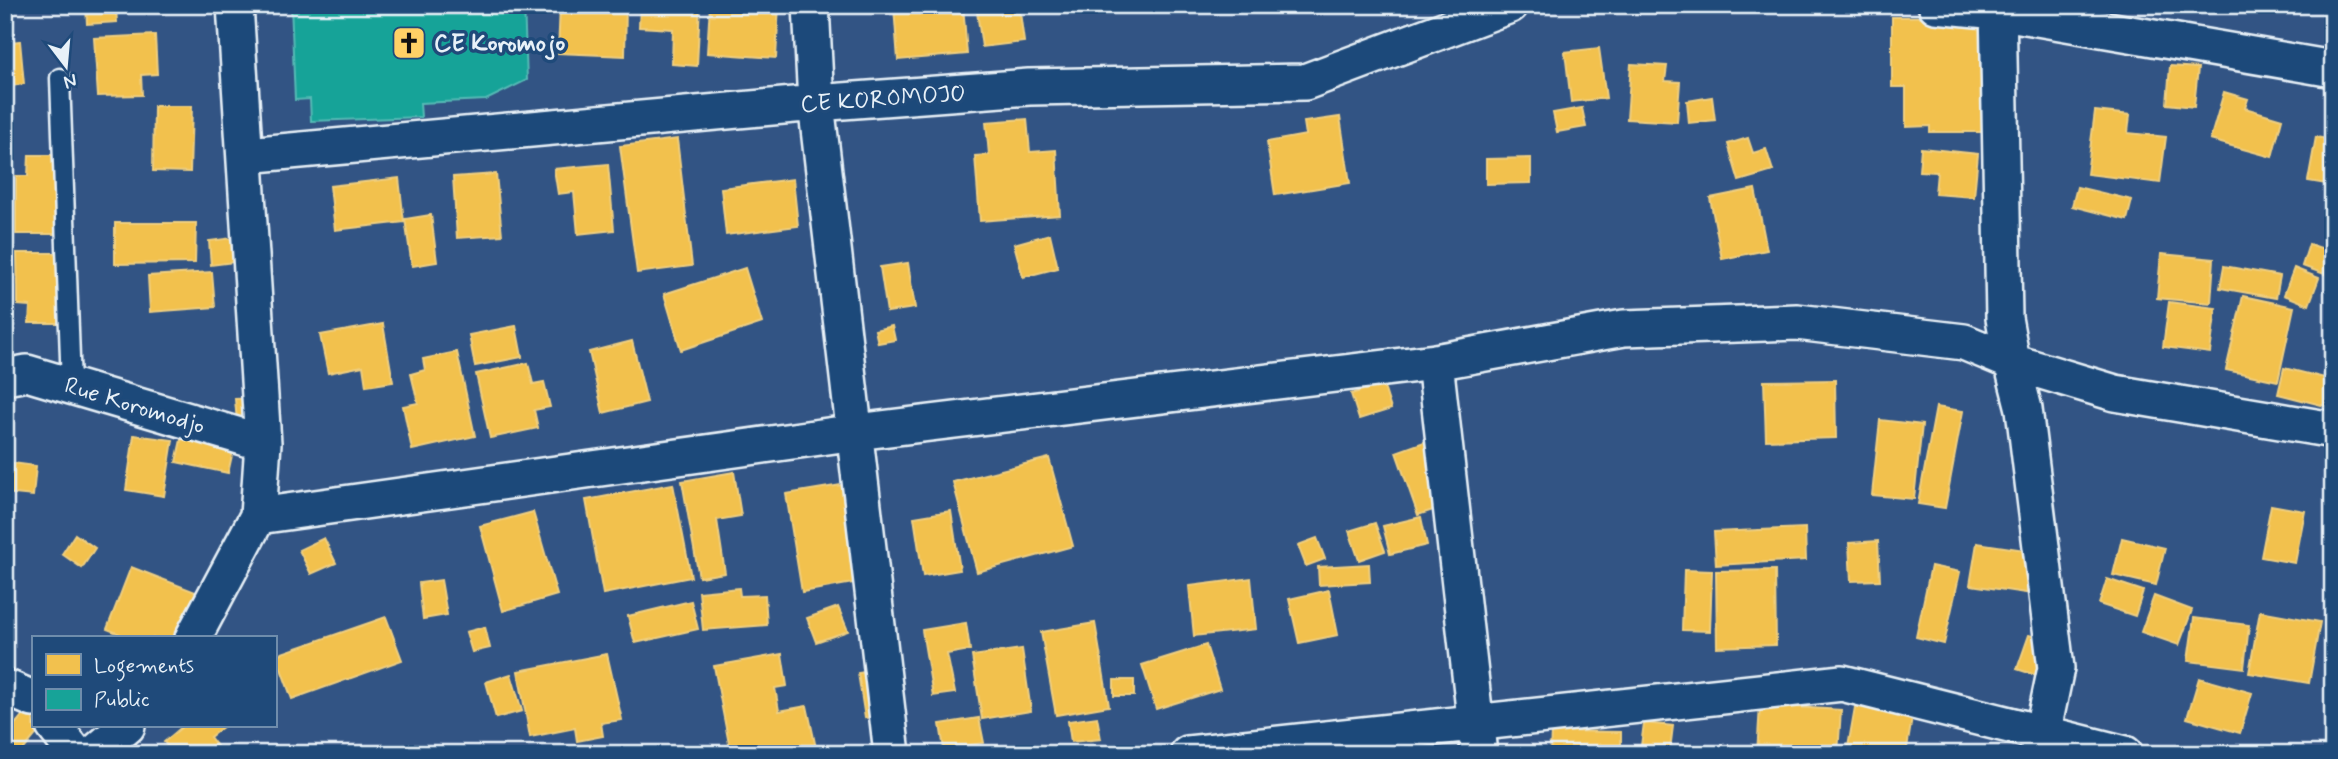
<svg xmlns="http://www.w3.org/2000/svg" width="2338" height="759" font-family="Mynerve,sans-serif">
<rect width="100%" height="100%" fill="#325484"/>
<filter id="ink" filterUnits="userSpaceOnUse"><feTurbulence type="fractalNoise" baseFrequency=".0143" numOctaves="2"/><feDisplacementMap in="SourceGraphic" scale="14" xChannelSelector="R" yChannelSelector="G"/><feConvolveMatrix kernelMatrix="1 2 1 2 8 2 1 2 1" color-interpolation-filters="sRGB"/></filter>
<g filter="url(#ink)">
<!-- homes -->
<path fill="#f2c14e" stroke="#efcf81" stroke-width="2" d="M 5,5 L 35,5 L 5,12 Z
M 86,5 L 158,5 L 116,9 L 117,22 L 87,24 Z
M 560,5 L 626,5 L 625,56 L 558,53 Z
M 640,5 L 700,5 L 697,66 L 672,64 L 673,29 L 639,27 Z
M 710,5 L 779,5 L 776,58 L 707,53 Z
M 910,5 L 963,5 L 967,54 L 898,60 L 894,7 Z
M 976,5 L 1019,5 L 1024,42 L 982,47 Z
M 1965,16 L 1965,27 L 1995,27 L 1995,132 L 1930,132 L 1930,126 L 1906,127 L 1906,87 L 1892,87 L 1892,17 Z
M 155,35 L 157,74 L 141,75 L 142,95 L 98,96 L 94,38 Z
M 20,41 L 24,84 L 5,87 L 5,43 Z
M 1599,48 L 1606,98 L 1571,102 L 1565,52 Z
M 1631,64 L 1667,66 L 1665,81 L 1680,82 L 1677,122 L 1627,119 Z
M 2170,66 L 2198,68 L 2194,107 L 2167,104 Z
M 2224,92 L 2248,99 L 2245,108 L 2282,119 L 2272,157 L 2210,140 Z
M 1712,97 L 1715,120 L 1689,123 L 1687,101 Z
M 154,106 L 192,106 L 190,172 L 153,171 Z
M 1582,108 L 1586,127 L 1557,132 L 1553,113 Z
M 2095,111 L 2130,115 L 2128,133 L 2166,137 L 2160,183 L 2087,174 Z
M 1340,117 L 1350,183 L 1275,195 L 1267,142 L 1306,135 L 1304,122 Z
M 1027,119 L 1030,152 L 1056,150 L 1060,215 L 980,221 L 975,156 L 989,155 L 986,122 Z
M 2316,137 L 2333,140 L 2333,185 L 2308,181 Z
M 1748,138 L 1753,153 L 1766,149 L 1773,171 L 1739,181 L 1728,144 Z
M 677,139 L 692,266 L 637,273 L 620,146 Z
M 1921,148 L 1978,154 L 1974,197 L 1935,194 L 1937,172 L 1919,171 Z
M 29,155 L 62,155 L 61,177 L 74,177 L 74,234 L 16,234 L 16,176 L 28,176 Z
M 1531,158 L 1531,183 L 1486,184 L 1486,159 Z
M 608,164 L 614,230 L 578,234 L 574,192 L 558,194 L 554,169 Z
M 496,174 L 502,235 L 457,238 L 453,177 Z
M 399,178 L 404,222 L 335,230 L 330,186 Z
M 793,179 L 798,226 L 726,235 L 721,188 Z
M 2077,187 L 2132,200 L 2127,220 L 2072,206 Z
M 1755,189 L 1767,250 L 1722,259 L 1710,198 Z
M 431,215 L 437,262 L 412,266 L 405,219 Z
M 115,223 L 196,223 L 195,263 L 115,264 Z
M 1050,234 L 1058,268 L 1023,277 L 1014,244 Z
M 232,238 L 235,262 L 211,265 L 209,241 Z
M 2309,244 L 2333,252 L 2333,277 L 2302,266 Z
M 17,253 L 60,253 L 60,323 L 29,323 L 30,306 L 18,305 Z
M 2161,254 L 2214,259 L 2211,303 L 2157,298 Z
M 908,263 L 915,308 L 887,312 L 880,267 Z
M 2224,266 L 2280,276 L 2276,298 L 2220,288 Z
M 745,268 L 762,323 L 681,350 L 664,294 Z
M 2294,268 L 2319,278 L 2309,305 L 2284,295 Z
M 212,272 L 215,307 L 150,312 L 148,276 Z
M 2243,296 L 2294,307 L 2278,381 L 2226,370 Z
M 2169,302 L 2216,308 L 2210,353 L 2163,347 Z
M 5,305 L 7,305 L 10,362 L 5,363 Z
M 383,324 L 393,382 L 366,386 L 363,366 L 328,373 L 320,335 Z
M 516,326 L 522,357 L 475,366 L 469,335 Z
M 892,326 L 895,340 L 878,343 L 875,330 Z
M 632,341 L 647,402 L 603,413 L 589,352 Z
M 457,352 L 475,436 L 412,450 L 403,406 L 418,403 L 411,374 L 425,370 L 423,359 Z
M 528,363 L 533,384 L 544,382 L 550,407 L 534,410 L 538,428 L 490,438 L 476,374 Z
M 2284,368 L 2333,380 L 2333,408 L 2278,394 Z
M 1835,380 L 1836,438 L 1766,440 L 1764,381 Z
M 1383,384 L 1391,409 L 1359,419 L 1351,394 Z
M 261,398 L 261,422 L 237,422 L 235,399 Z
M 1936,407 L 1963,411 L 1945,508 L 1918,504 Z
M 1880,420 L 1922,425 L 1914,499 L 1872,495 Z
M 183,431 L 235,442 L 228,473 L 176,462 Z
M 134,435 L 173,440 L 164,496 L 126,490 Z
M 1438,437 L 1460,501 L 1418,515 L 1396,452 Z
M 1049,458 L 1073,546 L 977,572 L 953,482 Z
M 5,462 L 36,466 L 33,496 L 5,493 Z
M 734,472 L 741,516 L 717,520 L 725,573 L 699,577 L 682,481 Z
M 860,482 L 876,579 L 802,592 L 786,494 Z
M 673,484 L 691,577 L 603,594 L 586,500 Z
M 2271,505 L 2305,511 L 2295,563 L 2261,557 Z
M 951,511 L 960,570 L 923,576 L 914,517 Z
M 533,512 L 557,595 L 503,611 L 480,526 Z
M 1421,517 L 1427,545 L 1390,554 L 1383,526 Z
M 1375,523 L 1385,551 L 1359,560 L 1349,531 Z
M 1805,528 L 1806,560 L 1716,565 L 1714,532 Z
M 75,534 L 95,548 L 82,568 L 62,554 Z
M 324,538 L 336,563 L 311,574 L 299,550 Z
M 1317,538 L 1325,559 L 1306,566 L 1298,545 Z
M 2122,538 L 2165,548 L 2156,585 L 2113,575 Z
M 1878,541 L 1880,580 L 1851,581 L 1849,543 Z
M 1977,543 L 2046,553 L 2040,595 L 1970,585 Z
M 1369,564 L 1370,582 L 1319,585 L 1318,567 Z
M 1931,566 L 1960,572 L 1944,644 L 1916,637 Z
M 131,567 L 198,593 L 180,638 L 130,638 L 107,629 Z
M 1684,570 L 1712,571 L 1710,631 L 1682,630 Z
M 1775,570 L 1776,645 L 1717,647 L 1716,571 Z
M 1251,578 L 1256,629 L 1194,636 L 1189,586 Z
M 2107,579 L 2143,591 L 2135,616 L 2099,604 Z
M 441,580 L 447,615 L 423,619 L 419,583 Z
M 739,588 L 740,596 L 765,595 L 767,625 L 703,630 L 699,592 Z
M 1329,590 L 1338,635 L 1299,643 L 1289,599 Z
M 2154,596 L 2192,610 L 2179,645 L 2141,632 Z
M 691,601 L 698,629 L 635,643 L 628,616 Z
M 838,607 L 848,631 L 816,642 L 807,618 Z
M 2260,611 L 2320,622 L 2309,683 L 2249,673 Z
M 386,617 L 402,660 L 292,699 L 276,655 Z
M 2194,618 L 2249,625 L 2244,668 L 2188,661 Z
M 966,623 L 970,650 L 947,654 L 955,693 L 933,696 L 922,630 Z
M 1095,623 L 1109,706 L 1056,715 L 1041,632 Z
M 485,627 L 490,648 L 472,652 L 466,632 Z
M 2029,635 L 2066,648 L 2054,681 L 2017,669 Z
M 1206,645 L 1220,689 L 1156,709 L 1142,665 Z
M 1022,649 L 1031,711 L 982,719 L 972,656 Z
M 607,654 L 622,720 L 601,723 L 603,736 L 577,741 L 575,728 L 530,737 L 518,671 Z
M 782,654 L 787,686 L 775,688 L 779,711 L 807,706 L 816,748 L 785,754 L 731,754 L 714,666 Z
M 891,668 L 898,712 L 865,718 L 858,673 Z
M 511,674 L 522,711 L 496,718 L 486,682 Z
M 2199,678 L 2252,693 L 2240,733 L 2187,718 Z
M 1114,680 L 1134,680 L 1134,696 L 1114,696 Z
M 1857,696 L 1914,706 L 1906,754 L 1885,754 L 1848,747 Z
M 1760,705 L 1841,710 L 1838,754 L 1757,754 Z
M 28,709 L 33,713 L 33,726 L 43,726 L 20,754 L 5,754 L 5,736 Z
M 1097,717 L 1101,739 L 1071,742 L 1068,721 Z
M 979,718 L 984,743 L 944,749 L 940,724 Z
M 1644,723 L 1673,726 L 1670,750 L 1641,746 Z
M 183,726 L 224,726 L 210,737 L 223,754 L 174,754 L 164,742 Z
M 1551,731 L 1621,732 L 1621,754 L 1550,754 Z"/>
<!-- public -->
<path fill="#17a398" stroke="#56bab5" stroke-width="2" d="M 291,5 L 524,5 L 527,80 L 486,100 L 420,103 L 421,117 L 311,121 L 310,99 L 295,100 Z"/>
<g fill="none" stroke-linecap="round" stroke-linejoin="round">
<defs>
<path id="service" d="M 60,78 L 71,386"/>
<path id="minor" d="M 811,5 L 816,103 L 892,754
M 1936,5 L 1997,11 L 2333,69
M 1998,5 L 2004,318 L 2012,362 L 2024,409 L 2056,668 L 2038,754
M 246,155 L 816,103 L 1029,87 L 1305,82 L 1510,5
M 1435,362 L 1479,754
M 5,377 L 27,373 L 263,443
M 258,516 L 856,432 L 1435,362 L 1624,328 L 1797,322 L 1964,342 L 2012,362 L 2115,393 L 2333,430
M 193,638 L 258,516 L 263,443 L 235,5
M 5,687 L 33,699
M 54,726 L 76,754
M 94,754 L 127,726
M 1188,754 L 1842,683 L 2125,754"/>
</defs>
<!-- service casing -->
<use href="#service" stroke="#e8f1f8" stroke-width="23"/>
<!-- minor casing -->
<use href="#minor" stroke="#e8f1f8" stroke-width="40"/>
<!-- service -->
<use href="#service" stroke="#1f4a7a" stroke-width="18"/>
<!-- minor -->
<use href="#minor" stroke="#1f4a7a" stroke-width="35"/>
</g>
</g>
<!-- icons -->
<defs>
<symbol id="church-square" viewBox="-11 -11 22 22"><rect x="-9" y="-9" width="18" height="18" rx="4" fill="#ffd166" stroke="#1f4a7a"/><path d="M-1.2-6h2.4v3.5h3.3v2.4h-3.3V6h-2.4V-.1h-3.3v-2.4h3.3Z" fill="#111"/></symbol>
</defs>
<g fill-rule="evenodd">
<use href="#church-square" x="390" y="24" width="38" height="38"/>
</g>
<g text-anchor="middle" stroke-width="7" stroke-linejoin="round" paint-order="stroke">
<!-- poi labels -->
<g font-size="24" font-weight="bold" fill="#e8f1f8" stroke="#1f4a7a" text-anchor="start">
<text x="434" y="51">CE Koromojo</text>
</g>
<!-- street labels -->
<g font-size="24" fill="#e8f1f8" stroke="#1f4a7a">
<text transform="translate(883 98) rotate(-4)" y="8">CE KOROMOJO</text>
<text transform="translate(135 405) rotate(17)" y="8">Rue Koromodjo</text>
</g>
</g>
<!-- margin -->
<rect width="2338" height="759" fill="none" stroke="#1f4a7a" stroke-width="28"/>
<rect x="14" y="14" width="2310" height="731" fill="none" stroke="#e8f1f8" stroke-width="2.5" filter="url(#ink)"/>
<!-- legend -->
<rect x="32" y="636" width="245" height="91" fill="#1f4a7a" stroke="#6f8dac" stroke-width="2"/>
<rect x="46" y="654" width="35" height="21" fill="#f2c14e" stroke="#6f8dac" stroke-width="2"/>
<text x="94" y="672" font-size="21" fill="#e8f1f8">Logements</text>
<rect x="46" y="689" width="35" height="21" fill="#17a398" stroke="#6f8dac" stroke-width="2"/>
<text x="94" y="706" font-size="21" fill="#e8f1f8">Public</text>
<!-- north arrow -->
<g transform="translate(66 66) rotate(164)" stroke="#1f4a7a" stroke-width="5" paint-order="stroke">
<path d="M0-5L12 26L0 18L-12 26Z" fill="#e8f1f8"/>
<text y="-10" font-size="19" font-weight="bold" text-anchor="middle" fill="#e8f1f8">N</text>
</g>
</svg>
